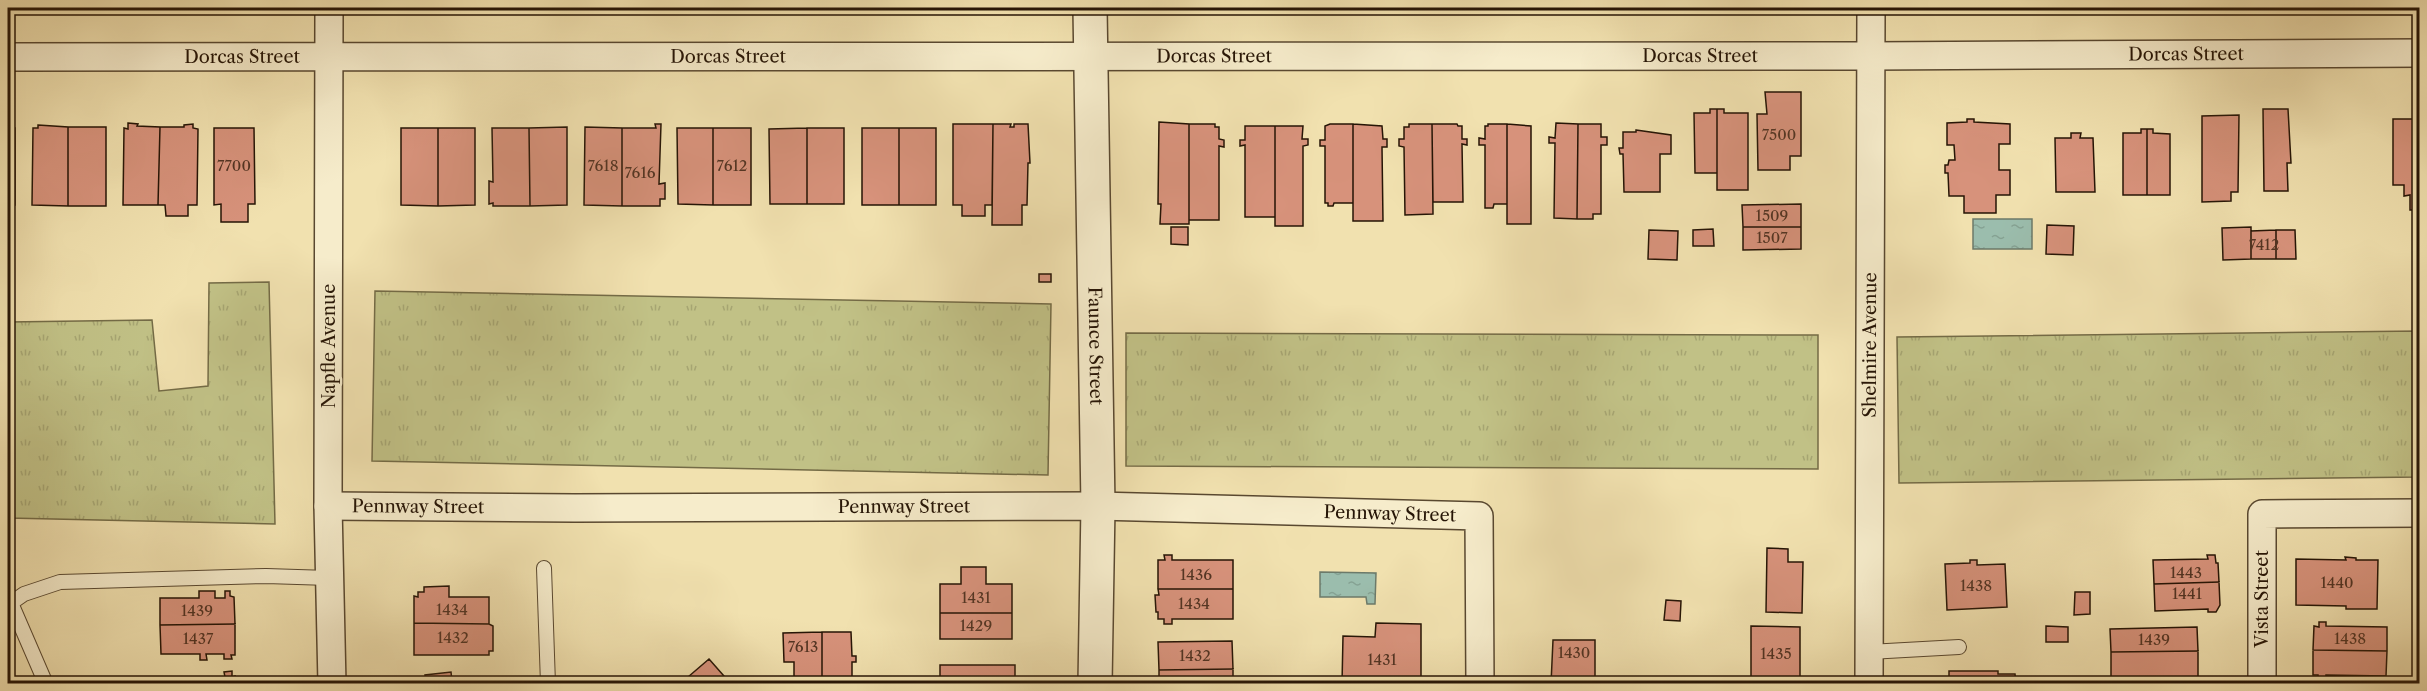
<svg xmlns="http://www.w3.org/2000/svg" width="2427" height="691" font-family="'Libre Caslon Text',serif">
<defs>
<pattern id="grass-tufts" width="24" height="20" patternUnits="userSpaceOnUse" patternTransform="scale(1.5)"><rect width="24" height="20" fill="#c1c186"/><path d="M3 7l-1-3M5 7V3M7 7l1-3M15 17l-1-3M17 17v-4M19 17l1-3" fill="none" stroke="#a6a572"/></pattern>
<pattern id="water-ripples" width="26" height="14" patternUnits="userSpaceOnUse" patternTransform="scale(1.5)"><rect width="26" height="14" fill="#9bbdad"/><path d="M2 4q2-2 4 0t4 0M15 11q2-2 4 0t4 0" fill="none" stroke="#85a293"/></pattern>
</defs>
<rect width="100%" height="100%" fill="#f1e1af"/>
<filter id="stains"><feTurbulence type="fractalNoise" baseFrequency=".00333" numOctaves="4"/><feColorMatrix values="0 0 0 0 .2 0 0 0 0 .09 0 0 0 0 .02 0 0 0 .5 -.17"/></filter>
<radialGradient id="worn" r=".72"><stop offset=".6" stop-color="#630" stop-opacity="0"/><stop offset="1" stop-color="#630" stop-opacity=".3"/></radialGradient>
<!-- grass -->
<path fill="url(#grass-tufts)" stroke="#746b46" stroke-width="1.5" d="M 269,282 L 275,524 L 8,518 L 8,322 L 152,320 L 159,391 L 208,386 L 209,283 Z
M 375,291 L 1051,304 L 1048,475 L 372,461 Z
M 2419,331 L 2419,477 L 1899,483 L 1897,337 Z
M 1126,333 L 1818,335 L 1818,469 L 1126,466 Z"/>
<!-- water -->
<path fill="url(#water-ripples)" stroke="#6c7a6a" stroke-width="1.5" d="M 1973,219 L 2032,219 L 2032,249 L 1973,249 Z
M 1320,572 L 1376,573 L 1375,604 L 1367,604 L 1366,597 L 1320,597 Z"/>
<!-- building -->
<path fill="#d7927b" stroke="#261506" stroke-width="1.5" d="M 1765,92 L 1801,92 L 1801,156 L 1790,156 L 1790,170 L 1758,170 L 1757,114 L 1767,114 Z
M 1710,109 L 1717,109 L 1717,173 L 1695,173 L 1694,113 L 1710,113 Z
M 1717,109 L 1724,109 L 1724,113 L 1748,113 L 1748,190 L 1717,190 Z
M 2263,109 L 2288,109 L 2291,163 L 2287,163 L 2288,191 L 2264,191 Z
M 2239,115 L 2238,192 L 2231,192 L 2231,201 L 2202,202 L 2202,116 Z
M 1967,119 L 1974,119 L 1974,122 L 2010,124 L 2010,144 L 1999,144 L 1999,170 L 2010,170 L 2010,195 L 1996,195 L 1996,213 L 1964,213 L 1964,196 L 1949,196 L 1948,173 L 1945,173 L 1945,165 L 1948,165 L 1949,160 L 1955,160 L 1954,145 L 1947,145 L 1947,123 L 1967,122 Z
M 2393,119 L 2420,119 L 2420,210 L 2410,210 L 2410,195 L 2404,196 L 2404,185 L 2393,185 Z
M 1159,122 L 1189,124 L 1189,224 L 1160,224 L 1161,204 L 1158,204 Z
M 128,123 L 138,124 L 137,126 L 160,127 L 158,205 L 123,205 L 124,128 L 128,129 Z
M 1556,123 L 1578,124 L 1577,219 L 1554,218 L 1555,143 L 1549,143 L 1549,137 L 1555,138 Z
M 193,124 L 193,128 L 198,129 L 197,205 L 188,205 L 188,216 L 166,216 L 165,205 L 158,205 L 160,127 L 184,127 L 184,125 Z
M 655,124 L 661,124 L 659,184 L 665,183 L 665,199 L 660,199 L 660,206 L 622,206 L 622,128 L 656,128 Z
M 953,124 L 993,124 L 992,205 L 985,205 L 985,216 L 962,216 L 962,205 L 953,205 Z
M 993,124 L 1011,124 L 1010,127 L 1014,127 L 1014,124 L 1028,124 L 1030,163 L 1028,163 L 1027,205 L 1022,205 L 1022,225 L 992,225 Z
M 1189,124 L 1215,124 L 1215,127 L 1219,127 L 1219,139 L 1224,140 L 1224,147 L 1219,146 L 1219,220 L 1189,220 Z
M 1330,124 L 1353,124 L 1353,203 L 1334,203 L 1333,206 L 1328,206 L 1328,203 L 1325,203 L 1325,146 L 1320,146 L 1320,140 L 1325,140 L 1325,126 Z
M 1353,124 L 1382,126 L 1383,139 L 1387,139 L 1387,147 L 1382,147 L 1383,221 L 1353,221 Z
M 1409,124 L 1432,124 L 1433,214 L 1405,215 L 1404,147 L 1399,146 L 1399,139 L 1404,139 L 1404,127 L 1409,127 Z
M 1432,124 L 1457,124 L 1458,126 L 1462,126 L 1462,139 L 1467,139 L 1467,145 L 1462,144 L 1463,202 L 1433,202 Z
M 1488,124 L 1507,124 L 1507,204 L 1494,204 L 1493,208 L 1485,208 L 1485,145 L 1479,145 L 1479,138 L 1485,139 L 1485,126 L 1488,126 Z
M 1507,124 L 1531,126 L 1531,224 L 1507,224 Z
M 1578,124 L 1601,124 L 1601,137 L 1607,137 L 1607,145 L 1601,145 L 1601,214 L 1593,214 L 1593,219 L 1577,219 Z
M 38,125 L 68,127 L 68,206 L 32,205 L 33,128 L 38,128 Z
M 1245,126 L 1275,126 L 1275,217 L 1245,217 L 1245,145 L 1240,146 L 1240,140 L 1245,140 Z
M 1275,126 L 1303,126 L 1302,139 L 1308,139 L 1308,145 L 1303,146 L 1303,226 L 1275,226 Z
M 68,127 L 106,127 L 106,206 L 68,206 Z
M 567,127 L 567,205 L 530,206 L 529,128 Z
M 585,127 L 622,128 L 622,206 L 584,205 Z
M 8,128 L 15,128 L 15,205 L 8,205 Z
M 214,128 L 254,128 L 255,204 L 248,204 L 248,222 L 221,222 L 221,204 L 214,205 Z
M 401,128 L 438,128 L 438,206 L 401,205 Z
M 438,128 L 475,128 L 475,205 L 438,206 Z
M 492,128 L 529,128 L 530,206 L 493,206 L 493,203 L 489,204 L 489,181 L 493,182 Z
M 677,128 L 713,128 L 713,205 L 678,204 Z
M 713,128 L 751,128 L 751,205 L 713,205 Z
M 807,128 L 807,204 L 770,204 L 769,129 Z
M 807,128 L 844,128 L 844,204 L 807,204 Z
M 862,128 L 899,128 L 899,205 L 862,205 Z
M 899,128 L 936,128 L 936,205 L 899,205 Z
M 2141,129 L 2147,129 L 2147,195 L 2123,195 L 2123,133 L 2141,133 Z
M 2147,129 L 2153,129 L 2153,133 L 2170,134 L 2170,195 L 2147,195 Z
M 1636,130 L 1671,135 L 1671,154 L 1660,154 L 1660,192 L 1624,192 L 1623,154 L 1620,154 L 1619,148 L 1623,148 L 1623,132 L 1636,132 Z
M 2071,133 L 2081,133 L 2080,138 L 2093,138 L 2095,192 L 2056,192 L 2055,138 L 2071,138 Z
M 1801,204 L 1801,227 L 1743,227 L 1742,205 Z
M 2047,225 L 2074,226 L 2073,255 L 2046,254 Z
M 1171,227 L 1188,227 L 1188,245 L 1171,244 Z
M 1743,227 L 1801,227 L 1801,249 L 1743,250 Z
M 2251,227 L 2251,259 L 2223,260 L 2222,228 Z
M 1713,229 L 1714,246 L 1693,246 L 1693,230 Z
M 1649,230 L 1678,231 L 1677,260 L 1648,259 Z
M 2276,230 L 2276,259 L 2251,259 L 2251,231 Z
M 2276,230 L 2295,230 L 2296,259 L 2276,259 Z
M 1039,274 L 1051,274 L 1051,282 L 1039,282 Z
M 1767,548 L 1788,549 L 1788,562 L 1803,562 L 1802,613 L 1766,612 Z
M 1164,555 L 1172,555 L 1172,560 L 1233,560 L 1233,589 L 1158,589 L 1158,560 L 1165,560 Z
M 2207,555 L 2215,555 L 2216,563 L 2218,563 L 2219,582 L 2154,584 L 2153,560 L 2208,559 Z
M 2345,557 L 2356,558 L 2356,560 L 2378,560 L 2377,609 L 2346,609 L 2346,606 L 2296,605 L 2296,559 L 2346,560 Z
M 1970,560 L 1977,560 L 1977,565 L 2005,564 L 2007,607 L 1947,610 L 1945,564 L 1970,563 Z
M 961,567 L 986,567 L 986,584 L 1012,584 L 1012,613 L 940,613 L 940,584 L 961,584 Z
M 2219,582 L 2220,605 L 2216,612 L 2208,612 L 2208,609 L 2155,611 L 2154,584 Z
M 449,586 L 449,597 L 489,597 L 489,624 L 414,623 L 414,596 L 418,597 L 418,592 L 424,592 L 424,587 Z
M 1158,589 L 1233,589 L 1233,619 L 1172,619 L 1172,624 L 1164,624 L 1164,619 L 1158,619 L 1158,612 L 1156,612 L 1155,595 L 1159,595 Z
M 199,591 L 215,591 L 215,598 L 225,598 L 225,591 L 230,591 L 230,596 L 234,597 L 235,624 L 160,625 L 160,598 L 199,598 Z
M 2075,592 L 2090,592 L 2090,614 L 2074,615 Z
M 1666,600 L 1681,601 L 1680,621 L 1664,620 Z
M 940,613 L 1012,613 L 1012,639 L 940,639 Z
M 2319,622 L 2326,622 L 2326,626 L 2387,627 L 2387,651 L 2313,650 L 2314,626 L 2319,627 Z
M 414,623 L 489,624 L 493,626 L 493,651 L 489,651 L 489,655 L 414,655 Z
M 1376,623 L 1421,624 L 1421,684 L 1342,684 L 1343,636 L 1375,637 Z
M 235,624 L 235,655 L 231,655 L 232,659 L 224,659 L 224,654 L 206,654 L 207,660 L 200,660 L 200,654 L 161,654 L 160,625 Z
M 1751,626 L 1800,627 L 1800,681 L 1751,681 Z
M 2046,626 L 2068,627 L 2068,642 L 2046,642 Z
M 2197,627 L 2198,651 L 2111,652 L 2110,629 Z
M 822,632 L 822,684 L 794,684 L 794,662 L 784,662 L 783,633 Z
M 822,632 L 851,632 L 852,656 L 856,656 L 856,662 L 852,662 L 852,684 L 822,684 Z
M 1553,640 L 1595,640 L 1595,684 L 1551,684 Z
M 1232,641 L 1233,669 L 1159,670 L 1158,642 Z
M 2313,650 L 2387,651 L 2386,676 L 2326,675 L 2326,681 L 2318,681 L 2318,675 L 2313,675 Z
M 2198,651 L 2198,678 L 2111,680 L 2111,652 Z
M 709,659 L 731,684 L 694,684 L 688,677 Z
M 940,665 L 1015,665 L 1015,684 L 940,684 Z
M 1233,669 L 1233,684 L 1159,684 L 1159,670 Z
M 232,671 L 232,677 L 235,676 L 236,684 L 161,684 L 225,677 L 224,672 Z
M 1949,671 L 1998,671 L 1998,674 L 2015,674 L 2016,684 L 1949,684 Z
M 451,672 L 452,681 L 491,677 L 492,684 L 426,684 L 425,675 Z"/>
<g fill="none" stroke-linecap="round" stroke-linejoin="round">
<defs>
<path id="service" d="M 544,568 L 548,684
M 1869,652 L 1959,647
M 46,684 L 11,603 L 24,594 L 60,582 L 266,576 L 329,578"/>
<g id="minor">
<path d="M 329,8 L 328,506 L 332,684"/>
<path id="s1" d="M 8,57 L 1872,56 L 2420,53"/>
<path id="s2" d="M 328,506 L 575,508 L 1098,506 L 1479,516 L 1480,684"/>
<path id="s3" d="M 1869,684 L 1871,8"/>
<path d="M 2262,684 L 2262,514 L 2420,513"/>
</g>
<g id="tertiary">
<path id="s4" d="M 1090,8 L 1098,506 L 1095,684"/>
</g>
</defs>
<!-- service casing -->
<use href="#service" stroke="#594830" stroke-width="16"/>
<!-- minor casing -->
<use href="#minor" stroke="#594830" stroke-width="30"/>
<!-- tertiary casing -->
<use href="#tertiary" stroke="#594830" stroke-width="36"/>
<!-- service -->
<use href="#service" stroke="#f6eccb" stroke-width="14"/>
<!-- minor -->
<use href="#minor" stroke="#f6eccb" stroke-width="27"/>
<!-- tertiary -->
<use href="#tertiary" stroke="#f6eccb" stroke-width="33"/>
</g>
<g text-anchor="middle" stroke-width="4.5" stroke-linejoin="round" paint-order="stroke">
<!-- number labels -->
<g font-size="15" fill="#523423">
<text x="1779" y="140">7500</text>
<text x="234" y="171">7700</text>
<text x="603" y="171">7618</text>
<text x="732" y="171">7612</text>
<text x="640" y="178">7616</text>
<text x="1772" y="221">1509</text>
<text x="1772" y="243">1507</text>
<text x="2264" y="250">7412</text>
<text x="2186" y="578">1443</text>
<text x="1196" y="580">1436</text>
<text x="2337" y="588">1440</text>
<text x="1976" y="591">1438</text>
<text x="2187" y="599">1441</text>
<text x="976" y="603">1431</text>
<text x="1194" y="609">1434</text>
<text x="452" y="615">1434</text>
<text x="197" y="616">1439</text>
<text x="976" y="631">1429</text>
<text x="453" y="643">1432</text>
<text x="198" y="644">1437</text>
<text x="2350" y="644">1438</text>
<text x="2154" y="645">1439</text>
<text x="803" y="652">7613</text>
<text x="1574" y="658">1430</text>
<text x="1776" y="659">1435</text>
<text x="1195" y="661">1432</text>
<text x="1382" y="665">1431</text>
</g>
<!-- street labels -->
<g font-size="18" fill="#261506" stroke="#f6eccb">
<text dy="6" stroke="none"><textPath href="#s1" startOffset="2178">Dorcas Street</textPath></text>
<text dy="6" stroke="none"><textPath href="#s1" startOffset="1692">Dorcas Street</textPath></text>
<text dy="6" stroke="none"><textPath href="#s1" startOffset="234">Dorcas Street</textPath></text>
<text dy="6" stroke="none"><textPath href="#s1" startOffset="720">Dorcas Street</textPath></text>
<text dy="6" stroke="none"><textPath href="#s1" startOffset="1206">Dorcas Street</textPath></text>
<text dy="6" stroke="none"><textPath href="#s4" startOffset="338">Faunce Street</textPath></text>
<text dy="6" stroke="none"><textPath href="#s3" startOffset="339">Shelmire Avenue</textPath></text>
<text transform="translate(329 346) rotate(-90)" y="6">Napfle Avenue</text>
<text dy="6" stroke="none"><textPath href="#s2" startOffset="90">Pennway Street</textPath></text>
<text dy="6" stroke="none"><textPath href="#s2" startOffset="576">Pennway Street</textPath></text>
<text dy="6" stroke="none"><textPath href="#s2" startOffset="1062">Pennway Street</textPath></text>
<text transform="translate(2262 599) rotate(-90)" y="6">Vista Street</text>
</g>
</g>
<!-- margin -->
<rect width="2427" height="691" fill="none" stroke="#f1e1af" stroke-width="30"/>
<rect x="9" y="9" width="2409" height="673" fill="none" stroke="#261506" stroke-width="3"/>
<rect x="15" y="15" width="2397" height="661" fill="none" stroke="#261506" stroke-width="1.5"/>
<rect width="100%" height="100%" filter="url(#stains)"/>
<rect width="100%" height="100%" fill="url(#worn)"/>
</svg>
